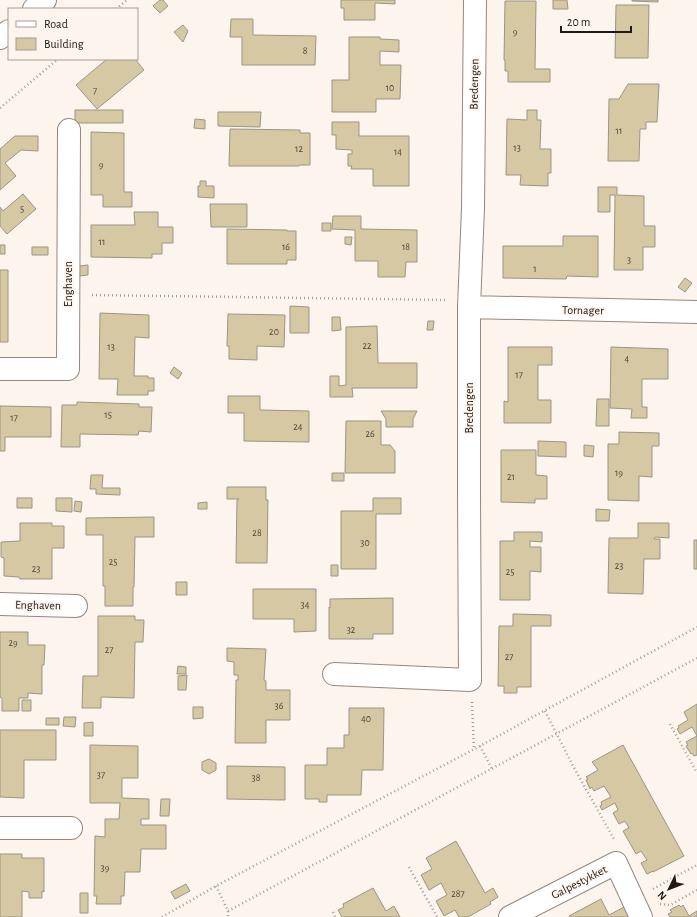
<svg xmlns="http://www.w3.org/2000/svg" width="697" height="917" font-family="'Alegreya Sans',sans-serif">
<rect width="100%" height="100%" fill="#fdf4ed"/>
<!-- building -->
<path fill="#d6c8a3" stroke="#9b9586" d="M 160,0 L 163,0 L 168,6 L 160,13 L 153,6 Z
M 341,0 L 395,0 L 395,4 L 375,3 L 375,20 L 344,20 L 344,8 L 341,8 Z
M 553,0 L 567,0 L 568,9 L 553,9 Z
M 632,0 L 658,0 L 658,2 L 632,1 Z
M 505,1 L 536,1 L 535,69 L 550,69 L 550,82 L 508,82 L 508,71 L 505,71 L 505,60 L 504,60 Z
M 616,5 L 649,5 L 648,58 L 615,58 Z
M 231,19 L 253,19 L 253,35 L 316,36 L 315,65 L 242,65 L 242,37 L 230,37 Z
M 183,25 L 188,31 L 183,42 L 174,32 Z
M 349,37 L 380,37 L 380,39 L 399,40 L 399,52 L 380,51 L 380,65 L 401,65 L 400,99 L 376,99 L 376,112 L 332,112 L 332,80 L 349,80 Z
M 107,59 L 135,59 L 144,70 L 97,109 L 76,85 Z
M 628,84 L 659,84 L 657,122 L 646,122 L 646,129 L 640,129 L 639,161 L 608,161 L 609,99 L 619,99 Z
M 75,110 L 123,110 L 123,123 L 75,123 Z
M 527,110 L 537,110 L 537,120 L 541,120 L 540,149 L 551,149 L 551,173 L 548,173 L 548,186 L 520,185 L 521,175 L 506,175 L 507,119 L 527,120 Z
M 218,112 L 261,112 L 260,127 L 218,126 Z
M 195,119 L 205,120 L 205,129 L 194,128 Z
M 332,122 L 359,122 L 359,136 L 409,136 L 409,186 L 373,186 L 373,169 L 351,169 L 352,166 L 348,166 L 348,154 L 352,154 L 352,150 L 336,149 L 336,135 L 332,135 Z
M 230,129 L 300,130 L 300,133 L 310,133 L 310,165 L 300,165 L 299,166 L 229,166 Z
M 91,132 L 124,133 L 124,192 L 132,192 L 132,207 L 103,207 L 103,195 L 91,195 Z
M 15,136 L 38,136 L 38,151 L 21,150 L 5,163 L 16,176 L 0,190 L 0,149 Z
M 200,181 L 206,181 L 206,186 L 214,186 L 214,198 L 198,197 L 198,186 L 200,186 Z
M 598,187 L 617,187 L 617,195 L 644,196 L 644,226 L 655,226 L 655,247 L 643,247 L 643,270 L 614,270 L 615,195 L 610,195 L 610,212 L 598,212 Z
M 23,194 L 36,209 L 7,234 L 0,226 L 0,207 L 3,211 Z
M 210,204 L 247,204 L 247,227 L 211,227 Z
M 134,212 L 158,212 L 158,227 L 173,227 L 173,243 L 162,243 L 162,254 L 152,254 L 152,258 L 91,257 L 91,225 L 135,225 Z
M 333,216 L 361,216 L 361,229 L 417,230 L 417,262 L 406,262 L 405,277 L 378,277 L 378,261 L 355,261 L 355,230 L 332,229 Z
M 322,223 L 331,223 L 331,231 L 322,231 Z
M 227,229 L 287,230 L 287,231 L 296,231 L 296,260 L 287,260 L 287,264 L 227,264 Z
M 563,236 L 598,236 L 598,277 L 567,276 L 566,279 L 503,278 L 503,246 L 563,246 Z
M 345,237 L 352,237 L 351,245 L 345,244 Z
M 0,245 L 5,245 L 5,254 L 0,254 Z
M 32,247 L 48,247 L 48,255 L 32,255 Z
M 88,265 L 88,275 L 79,276 L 79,266 Z
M 0,270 L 8,270 L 8,342 L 0,342 Z
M 685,278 L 692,283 L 685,292 L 678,287 Z
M 290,306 L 309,307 L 309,333 L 290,333 Z
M 100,313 L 149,315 L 149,338 L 135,337 L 134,376 L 148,376 L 148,378 L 154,378 L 154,391 L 148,391 L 148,395 L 117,395 L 118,379 L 99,379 Z
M 228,314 L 285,315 L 284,347 L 257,346 L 257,360 L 229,359 L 229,346 L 227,346 Z
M 332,317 L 340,317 L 341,330 L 332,331 Z
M 428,321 L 434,321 L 433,330 L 427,330 Z
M 377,326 L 378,363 L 417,363 L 417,388 L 352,388 L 353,397 L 330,397 L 330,376 L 339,376 L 339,386 L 346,385 L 346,327 Z
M 508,347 L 552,347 L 552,365 L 538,365 L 538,400 L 551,400 L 551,423 L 504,423 L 504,401 L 508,402 Z
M 611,347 L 668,349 L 668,379 L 642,379 L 642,407 L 647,407 L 647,418 L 631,418 L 632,409 L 610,408 Z
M 174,367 L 182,373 L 178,379 L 170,373 Z
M 228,396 L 260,396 L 260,410 L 309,411 L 309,442 L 244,441 L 244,413 L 228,413 Z
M 597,399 L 609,399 L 609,426 L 596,426 Z
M 77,402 L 139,404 L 139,407 L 152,407 L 151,432 L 139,431 L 138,435 L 80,434 L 80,447 L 61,447 L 62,405 L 77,405 Z
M 0,406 L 51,407 L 51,437 L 5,437 L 5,451 L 0,451 Z
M 381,411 L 417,411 L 413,419 L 413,427 L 386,427 L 386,419 Z
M 346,421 L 381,421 L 381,445 L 390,445 L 395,451 L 395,473 L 345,473 Z
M 619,432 L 659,433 L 659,446 L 652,446 L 652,477 L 639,476 L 639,501 L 608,500 L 608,444 L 619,444 Z
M 538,441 L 566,442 L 566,457 L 538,456 Z
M 584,445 L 594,446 L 593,457 L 584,456 Z
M 501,450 L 536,450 L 536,475 L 547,476 L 547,499 L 535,499 L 535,503 L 501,502 Z
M 332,473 L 344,473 L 344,481 L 332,481 Z
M 91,475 L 103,475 L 102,488 L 120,488 L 120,495 L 96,494 L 96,489 L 90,489 Z
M 227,487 L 266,487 L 266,500 L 268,500 L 267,563 L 236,563 L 237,500 L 239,499 L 227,499 Z
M 17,498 L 32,498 L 32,508 L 17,508 Z
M 56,498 L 72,498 L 72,512 L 56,511 Z
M 373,498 L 401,498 L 401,514 L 376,514 L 376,569 L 341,569 L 341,511 L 373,511 Z
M 75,501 L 82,502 L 81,512 L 74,511 Z
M 207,502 L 207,509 L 198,509 L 198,503 Z
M 596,509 L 610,510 L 609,521 L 596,521 Z
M 154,517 L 154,537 L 135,537 L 134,587 L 133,587 L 133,606 L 105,606 L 105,586 L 103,586 L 103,535 L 86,535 L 86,518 Z
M 20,523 L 52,523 L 52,526 L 64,526 L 64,548 L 52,548 L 52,579 L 20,579 L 19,577 L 4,576 L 4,558 L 1,557 L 1,542 L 20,541 Z
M 638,523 L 669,523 L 669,538 L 655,537 L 654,539 L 660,539 L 660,559 L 644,559 L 643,594 L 608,593 L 609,538 L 638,538 Z
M 514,532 L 542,532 L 542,542 L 530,541 L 530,547 L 541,547 L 541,572 L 530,571 L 530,600 L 500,600 L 500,541 L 514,541 Z
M 694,540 L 697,540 L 697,569 L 694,569 Z
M 331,565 L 338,565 L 338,576 L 331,576 Z
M 176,582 L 187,582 L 187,595 L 176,595 Z
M 253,589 L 316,589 L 316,631 L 294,632 L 294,619 L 253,619 Z
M 393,598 L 393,634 L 373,634 L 373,639 L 329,639 L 329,607 L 330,608 L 330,599 Z
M 513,614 L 551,615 L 551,626 L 531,626 L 531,687 L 517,687 L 517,693 L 504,693 L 504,686 L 498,686 L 499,626 L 513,626 Z
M 98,616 L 135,616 L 135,620 L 144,620 L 143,642 L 135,642 L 134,698 L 101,697 L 101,708 L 82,708 L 83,676 L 98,676 Z
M 0,632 L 28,632 L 28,645 L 45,645 L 44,665 L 42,665 L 42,694 L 28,693 L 28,698 L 19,698 L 19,711 L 2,711 L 2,698 L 0,697 Z
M 227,648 L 266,649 L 264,680 L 266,681 L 266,690 L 290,690 L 290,720 L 266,720 L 266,743 L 235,743 L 236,680 L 238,680 L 238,675 L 234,675 L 234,662 L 227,661 Z
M 178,666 L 186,667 L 186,674 L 177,674 Z
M 187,675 L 186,690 L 178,690 L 178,676 Z
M 22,700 L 31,700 L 31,711 L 22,711 Z
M 697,704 L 697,736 L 692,727 L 680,734 L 677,729 L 679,728 L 678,726 L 688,720 L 684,712 Z
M 193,707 L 203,707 L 203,718 L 193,719 Z
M 349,708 L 384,708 L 383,770 L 362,770 L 361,795 L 327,795 L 327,802 L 319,802 L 319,799 L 305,799 L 305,765 L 327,765 L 327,748 L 344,748 L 344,735 L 349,735 Z
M 64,717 L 76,717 L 75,727 L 63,726 Z
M 46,718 L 59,718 L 59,725 L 46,725 Z
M 93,722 L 93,736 L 84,736 L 84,723 Z
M 0,730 L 56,730 L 56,760 L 24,760 L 24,798 L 0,797 Z
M 697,736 L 697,755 L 694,756 L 692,753 L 691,754 L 686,746 L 688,745 L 686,742 Z
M 90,745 L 138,746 L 138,778 L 122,778 L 122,798 L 149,799 L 149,819 L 141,819 L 141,825 L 166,825 L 166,849 L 141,849 L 140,872 L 125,872 L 124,896 L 121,896 L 121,904 L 96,904 L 97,896 L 94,896 L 95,836 L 105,837 L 105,819 L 119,819 L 120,803 L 90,803 Z
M 623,745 L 684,856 L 653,872 L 653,871 L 647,874 L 641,863 L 647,860 L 641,851 L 636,854 L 623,831 L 629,828 L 625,821 L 619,824 L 613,813 L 618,810 L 615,803 L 602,810 L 600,806 L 602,805 L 601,802 L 611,797 L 604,786 L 594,791 L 592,787 L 590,789 L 586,780 L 588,779 L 586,777 L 598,770 L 592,762 Z
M 209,759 L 216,763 L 216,770 L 209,774 L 202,770 L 202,762 Z
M 227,766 L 285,767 L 285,800 L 227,799 Z
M 161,799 L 170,799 L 169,816 L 160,816 Z
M 456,841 L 485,893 L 493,888 L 498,897 L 490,902 L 491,904 L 468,917 L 459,917 L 455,910 L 444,916 L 436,901 L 447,895 L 441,883 L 429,890 L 421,875 L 432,869 L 426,858 Z
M 0,854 L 22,854 L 22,858 L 44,858 L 44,892 L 42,891 L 42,898 L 29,898 L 29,892 L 22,891 L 22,917 L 0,917 Z
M 186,884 L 190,891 L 175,899 L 171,892 Z
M 373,888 L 386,911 L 394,906 L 400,917 L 342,917 L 338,910 L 344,907 L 343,904 Z
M 80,893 L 88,893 L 88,913 L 80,913 Z
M 601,899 L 609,915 L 626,906 L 632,917 L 570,917 L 569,916 Z
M 679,905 L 681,907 L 683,905 L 689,916 L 697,911 L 697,917 L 670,917 L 668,914 L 672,912 L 670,910 Z"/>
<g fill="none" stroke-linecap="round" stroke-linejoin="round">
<defs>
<path id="minor" d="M 34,9 L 45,0
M 0,38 L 9,31
M 469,307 L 697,312
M 0,369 L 68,369 L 69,130
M 0,604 L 76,606
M 334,674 L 470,680 L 469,493 L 469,307 L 473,208 L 475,0
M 0,828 L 71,828
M 510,917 L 616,863 L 641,917"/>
</defs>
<!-- minor casing -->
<use href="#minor" stroke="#95877d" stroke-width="24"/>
<!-- path -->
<path stroke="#a49d97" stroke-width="2.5" stroke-dasharray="1 3" stroke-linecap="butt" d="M 116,9 L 127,0
M 0,108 L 58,59
M 92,295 L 447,300
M 472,702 L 474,750
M 545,711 L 572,764 L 615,841
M 670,724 L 697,773
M 480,746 L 492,769
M 409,867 L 437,917
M 216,886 L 228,911 L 228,917
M 653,889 L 697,865
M 660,904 L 670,905 L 697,890
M 228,911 L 697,658
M 333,912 L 335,917
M 162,917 L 216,886 L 480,746 L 697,627"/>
<!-- minor -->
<use href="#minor" stroke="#fff" stroke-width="22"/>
</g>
<g text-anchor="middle" stroke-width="3.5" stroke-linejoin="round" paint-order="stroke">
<!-- number labels -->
<g font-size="10" fill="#4c4538">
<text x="515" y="35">9</text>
<text x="305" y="54">8</text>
<text x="390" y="91">10</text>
<text x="95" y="94">7</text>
<text x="619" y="134">11</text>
<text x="517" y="151">13</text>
<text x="299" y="152">12</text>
<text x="398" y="155">14</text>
<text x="101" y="168">9</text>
<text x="22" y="212">5</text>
<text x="102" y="245">11</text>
<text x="286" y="250">16</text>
<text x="406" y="250">18</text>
<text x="629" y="263">3</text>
<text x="535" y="272">1</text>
<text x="274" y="335">20</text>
<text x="367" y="349">22</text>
<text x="111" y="350">13</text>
<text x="627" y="362">4</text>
<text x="519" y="378">17</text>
<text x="108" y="418">15</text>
<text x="14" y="421">17</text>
<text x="298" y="430">24</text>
<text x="370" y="437">26</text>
<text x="619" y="476">19</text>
<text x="511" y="480">21</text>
<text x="257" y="536">28</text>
<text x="365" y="546">30</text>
<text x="113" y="565">25</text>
<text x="619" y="569">23</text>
<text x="36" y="572">23</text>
<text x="510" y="575">25</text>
<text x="305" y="608">34</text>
<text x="351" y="633">32</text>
<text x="13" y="646">29</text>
<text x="109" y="653">27</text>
<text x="509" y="660">27</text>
<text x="279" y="709">36</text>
<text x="366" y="722">40</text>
<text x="101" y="778">37</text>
<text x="256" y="781">38</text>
<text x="105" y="871">39</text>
<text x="458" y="897">287</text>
</g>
<!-- street labels -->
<g font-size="12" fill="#1e1915" stroke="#fdf4ed">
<text transform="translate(474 84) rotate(-89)" y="4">Bredengen</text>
<text transform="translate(68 284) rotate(-90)" y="4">Enghaven</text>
<text transform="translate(583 310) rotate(1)" y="4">Tornager</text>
<text transform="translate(469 408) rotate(-90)" y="4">Bredengen</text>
<text transform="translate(38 605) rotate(1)" y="4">Enghaven</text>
<text transform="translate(579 882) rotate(-27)" y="4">Galpestykket</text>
</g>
</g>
<!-- legend -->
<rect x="8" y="8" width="130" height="52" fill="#fdf4ed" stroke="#a49c97"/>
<rect x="16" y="21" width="20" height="6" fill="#ffffff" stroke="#a49c97"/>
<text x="44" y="28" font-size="12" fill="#1e1915">Road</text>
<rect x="16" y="38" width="20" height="12" fill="#d6c8a3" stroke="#a49c97"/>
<text x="44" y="48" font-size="12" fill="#1e1915">Building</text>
<!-- north arrow -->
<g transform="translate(669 889) rotate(227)" stroke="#fdf4ed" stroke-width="3" paint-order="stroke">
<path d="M0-3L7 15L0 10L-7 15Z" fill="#1e1915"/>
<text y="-6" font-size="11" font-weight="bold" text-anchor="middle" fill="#1e1915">N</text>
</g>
<!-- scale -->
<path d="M561 26v6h70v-6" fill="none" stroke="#1e1915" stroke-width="2"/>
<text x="567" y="26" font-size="12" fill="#1e1915" stroke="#fdf4ed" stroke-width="3" paint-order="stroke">20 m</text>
</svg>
